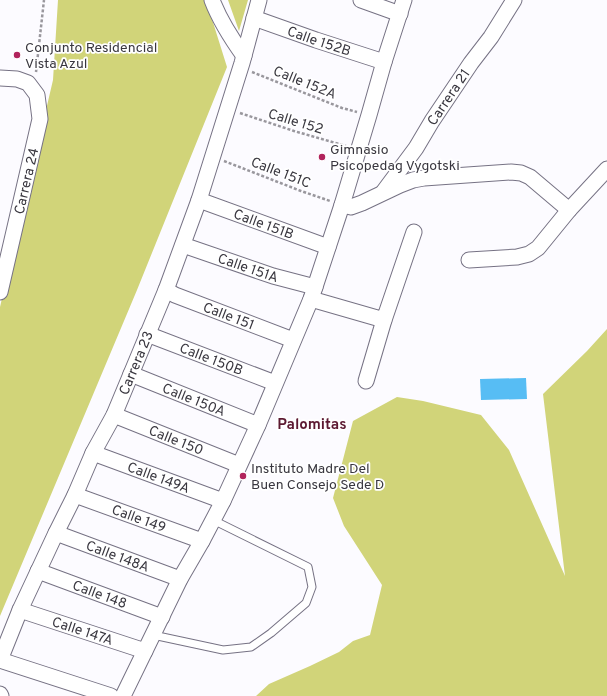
<svg xmlns="http://www.w3.org/2000/svg" width="607" height="696" font-family="Overpass,sans-serif">
<rect width="100%" height="100%" fill="#fcfbff"/>
<!-- green -->
<path fill="#d1d479" d="M 58,0 L 206,0 L 227,67 L 137,290 L 0,616 L 0,307 L 53,80 Z
M 228,0 L 248,0 L 239,31 Z
M 607,329 L 607,696 L 256,696 L 269,684 L 310,666 L 339,652 L 353,641 L 370,635 L 382,585 L 344,526 L 333,498 L 353,421 L 397,397 L 423,401 L 481,415 L 509,450 L 565,576 L 543,394 L 587,351 Z"/>
<!-- water -->
<path fill="#57bdf4" d="M 526,378 L 527,399 L 481,400 L 480,379 Z"/>
<g fill="none" stroke-linecap="round" stroke-linejoin="round">
<defs>
<path id="lane" d="M 153,635 L 223,650 L 251,647 L 271,633 L 306,603 L 312,587 L 308,567 L 213,520"/>
<g id="street">
<path d="M 212,0 C 220,21 231,38 244,56"/>
<path d="M 361,0 L 400,14"/>
<path id="s1" d="M 254,18 L 316,40 L 384,62"/>
<path d="M 0,78 L 17,79 L 28,83 L 37,95 L 40,119 L 0,292"/>
<path id="s2" d="M 384,191 L 416,148 L 432,121 L 471,63 L 491,37 L 514,0"/>
<path id="s3" d="M 199,200 L 328,247"/>
<path d="M 342,205 L 351,207 L 362,203 L 400,185 L 413,180 L 424,178 L 511,172 L 521,173 L 530,177 L 569,210"/>
<path id="s4" d="M 183,245 L 273,276 L 315,287"/>
<path d="M 469,260 L 517,257 L 529,254 L 538,248 L 569,210 L 607,169"/>
<path id="s5" d="M 166,290 L 175,295 L 293,340"/>
<path d="M 311,299 L 384,320 L 414,232"/>
<path id="s6" d="M 147,334 L 275,383"/>
<path id="s7" d="M 131,374 L 258,425"/>
<path d="M 366,381 L 384,320"/>
<path id="s8" d="M 114,415 L 239,465"/>
<path id="s9" d="M 93,453 L 223,501"/>
<path id="s10" d="M 75,495 L 202,541"/>
<path id="s11" d="M 56,533 L 180,579"/>
<path id="s12" d="M 38,571 L 162,617"/>
<path id="s13" d="M 20,610 L 145,651"/>
<path id="s14" d="M 0,660 L 20,610 L 56,533 L 75,495 L 93,453 L 114,415 L 166,290 L 199,200 L 242,63 L 259,0"/>
<path d="M 0,660 L 111,696"/>
<path d="M 0,694 L 1,696"/>
<path d="M 123,696 L 180,579 L 202,541 L 223,501 L 258,425 L 311,299 L 342,205 L 369,115 L 384,62 L 404,0"/>
</g>
</defs>
<!-- lane casing -->
<use href="#lane" stroke="#767284" stroke-width="9"/>
<!-- street casing -->
<use href="#street" stroke="#767284" stroke-width="17"/>
<!-- path -->
<path stroke="#99979d" stroke-width="2.5" stroke-dasharray="3 2" stroke-linecap="butt" d="M 36,72 L 44,0
M 252,72 L 342,108 L 357,112
M 240,113 L 294,131 L 346,146
M 224,161 L 301,191 L 330,201"/>
<!-- lane -->
<use href="#lane" stroke="#fff" stroke-width="7"/>
<!-- street -->
<use href="#street" stroke="#fff" stroke-width="15"/>
</g>
<!-- markers -->
<g fill="#b1235c" stroke="#fff" stroke-width="1.5">
<circle cx="17" cy="55" r="4"/>
<circle cx="322" cy="157" r="4"/>
<circle cx="243" cy="476" r="4"/>
</g>
<g text-anchor="middle" stroke-width="3.5" stroke-linejoin="round" paint-order="stroke">
<!-- street labels -->
<g font-size="14" fill="#39373f" stroke="#fff">
<text dy="5" stroke="none"><textPath href="#s1" startOffset="69">Calle 152B</textPath></text>
<text transform="translate(305 82) rotate(22)" y="5">Calle 152A</text>
<text dy="5" stroke="none"><textPath href="#s2" startOffset="114">Carrera 21</textPath></text>
<text transform="translate(296 121) rotate(17)" y="5">Calle 152</text>
<text transform="translate(281 172) rotate(21)" y="5">Calle 151C</text>
<text transform="translate(26 181) rotate(-77)" y="5">Carrera 24</text>
<text dy="5" stroke="none"><textPath href="#s3" startOffset="69">Calle 151B</textPath></text>
<text dy="5" stroke="none"><textPath href="#s4" startOffset="69">Calle 151A</textPath></text>
<text dy="5" stroke="none"><textPath href="#s5" startOffset="68">Calle 151</textPath></text>
<text dy="5" stroke="none"><textPath href="#s6" startOffset="69">Calle 150B</textPath></text>
<text dy="5" stroke="none"><textPath href="#s14" startOffset="327">Carrera 23</textPath></text>
<text dy="5" stroke="none"><textPath href="#s7" startOffset="68">Calle 150A</textPath></text>
<text dy="5" stroke="none"><textPath href="#s8" startOffset="67">Calle 150</textPath></text>
<text dy="5" stroke="none"><textPath href="#s9" startOffset="70">Calle 149A</textPath></text>
<text dy="5" stroke="none"><textPath href="#s10" startOffset="68">Calle 149</textPath></text>
<text dy="5" stroke="none"><textPath href="#s11" startOffset="66">Calle 148A</textPath></text>
<text dy="5" stroke="none"><textPath href="#s12" startOffset="66">Calle 148</textPath></text>
<text dy="5" stroke="none"><textPath href="#s13" startOffset="66">Calle 147A</textPath></text>
</g>
<!-- poi labels -->
<g font-size="14" fill="#39373f" stroke="#fff" text-anchor="start">
<text x="25" y="52">Conjunto Residencial<tspan x="25" dy="16">Vista Azul</tspan></text>
<text x="330" y="154">Gimnasio<tspan x="330" dy="16">Psicopedag Vygotski</tspan></text>
<text x="251" y="473">Instituto Madre Del<tspan x="251" dy="16">Buen Consejo Sede D</tspan></text>
</g>
<!-- neighbourhood labels -->
<g font-size="15" font-weight="bold" fill="#5c1931" stroke="#fff">
<text x="312" y="429">Palomitas</text>
</g>
</g>
</svg>
